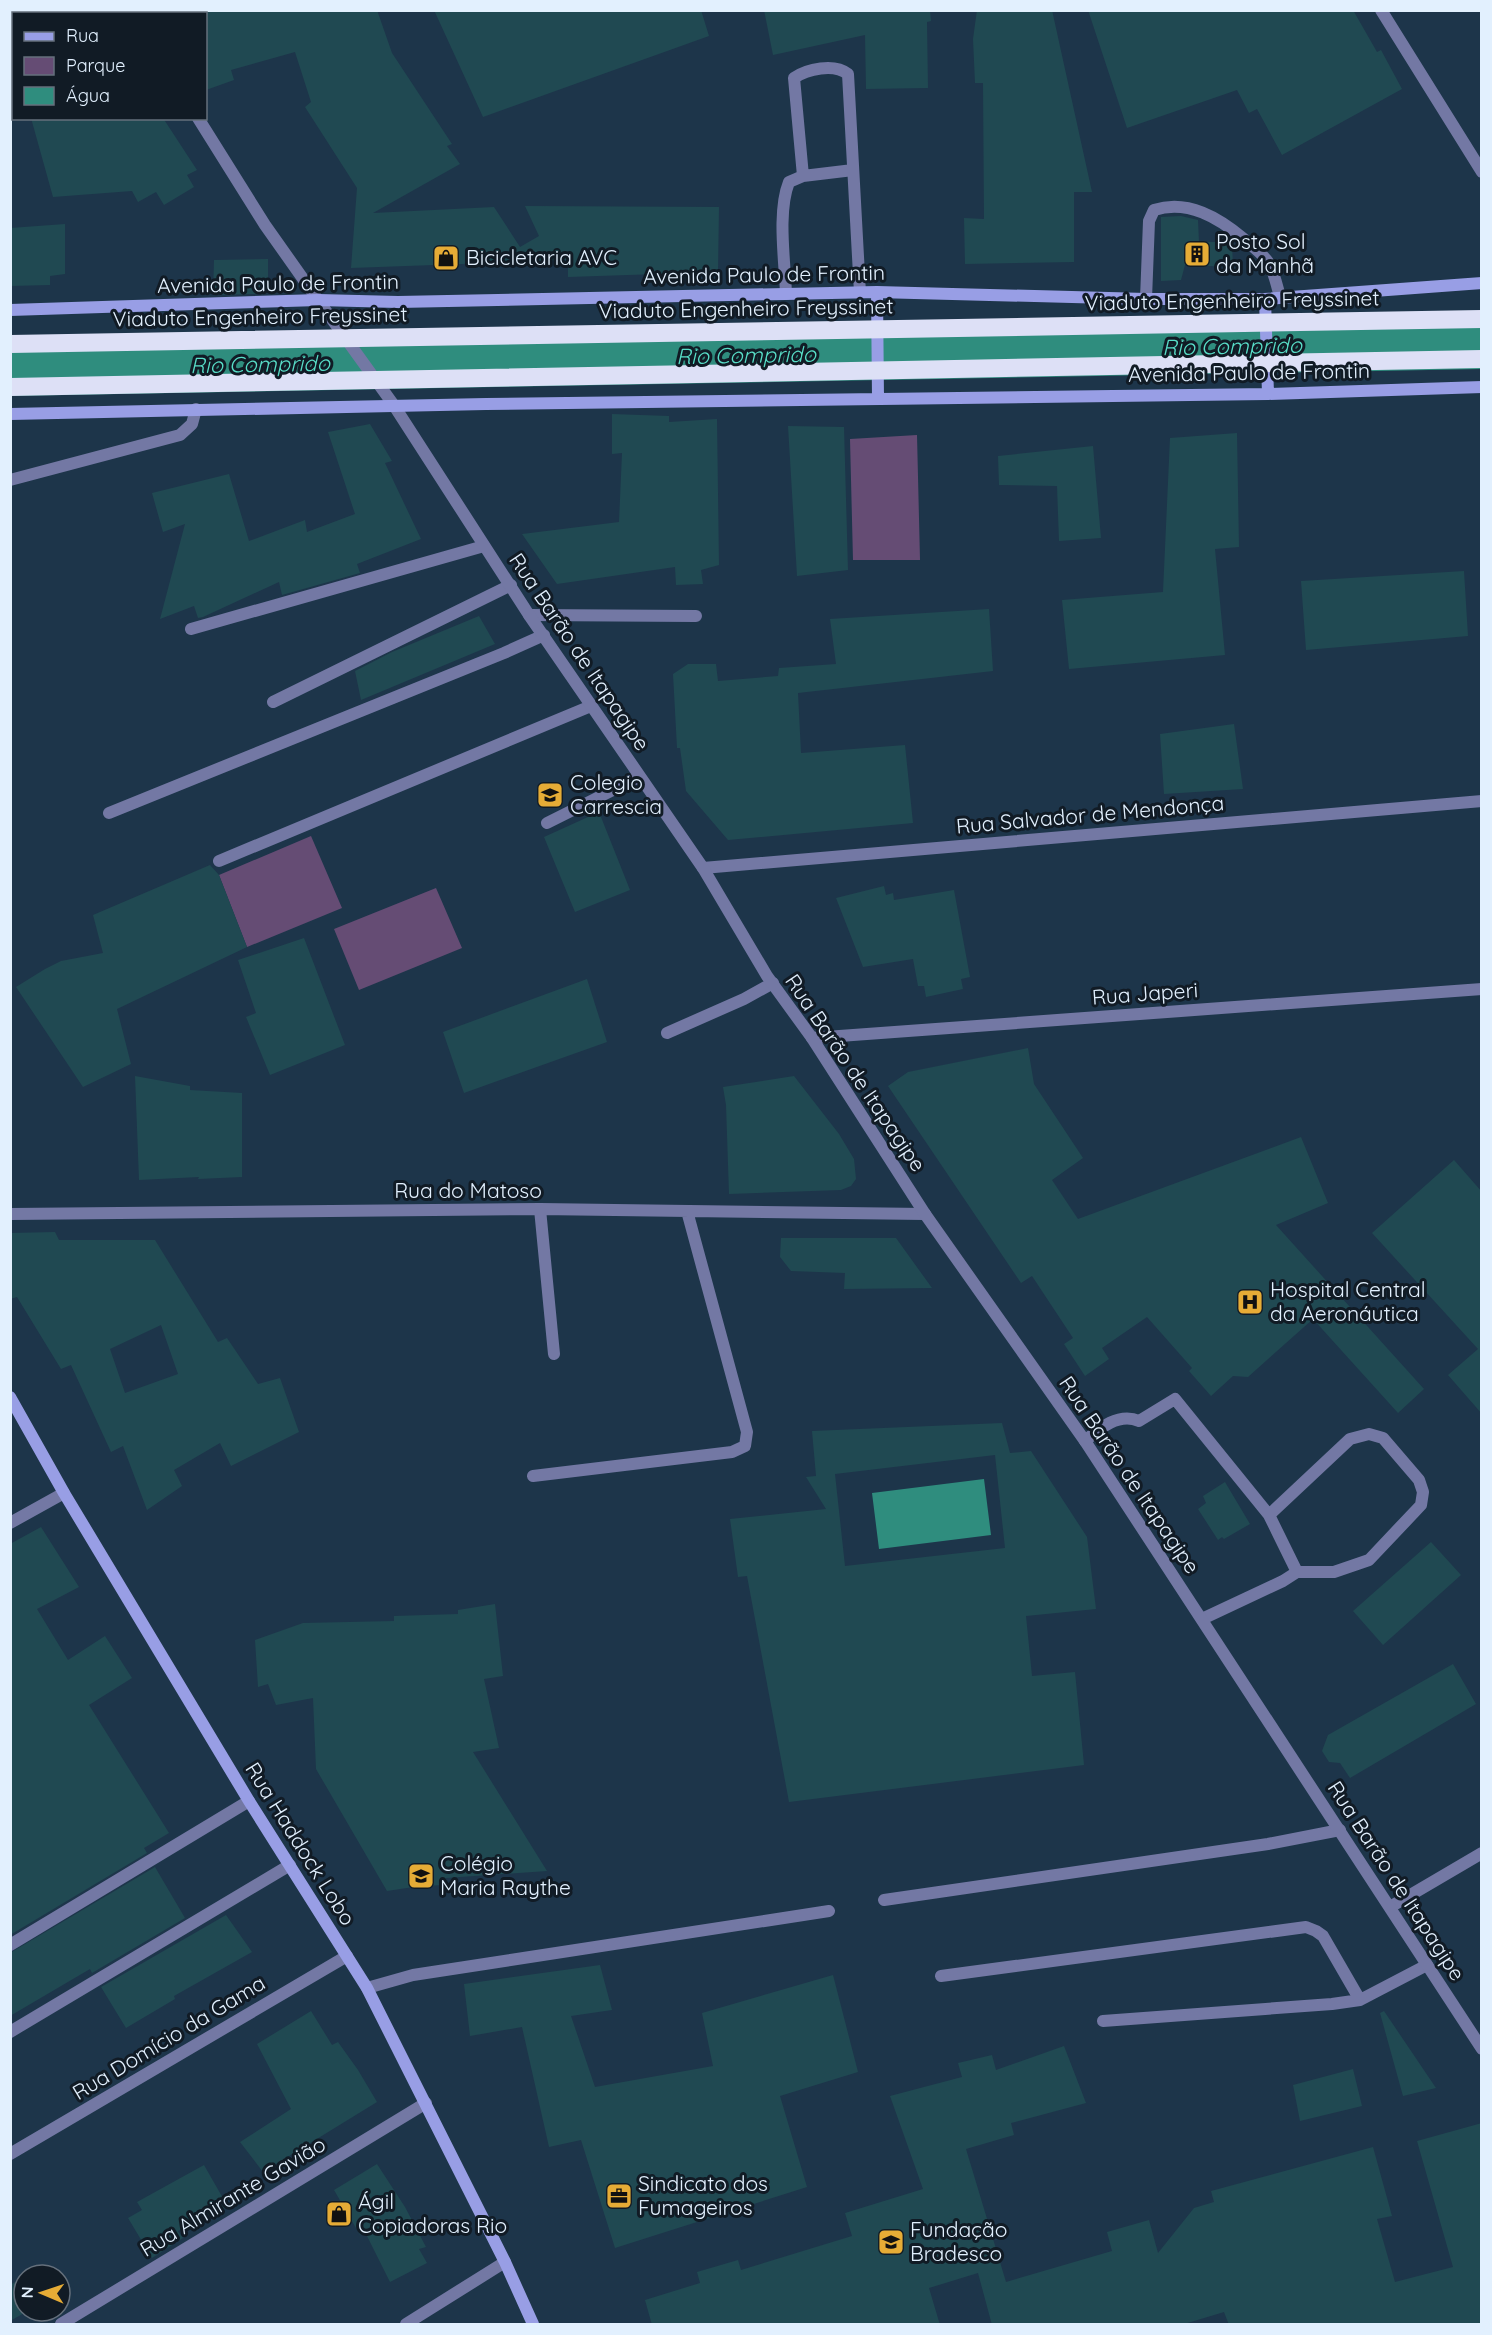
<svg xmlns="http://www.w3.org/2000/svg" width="1492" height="2335" font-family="Quicksand,sans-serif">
<rect width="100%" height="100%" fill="#1d354a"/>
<!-- green -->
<path fill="#654c74" d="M 917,435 L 920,560 L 853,560 L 850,439 Z
M 311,836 L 342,908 L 247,947 L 219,875 Z
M 436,888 L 462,948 L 359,990 L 334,929 Z"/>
<!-- water -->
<path fill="#2f8d7e" d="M 984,1479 L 991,1535 L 879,1549 L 872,1493 Z"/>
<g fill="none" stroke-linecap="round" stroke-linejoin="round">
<!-- river -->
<path stroke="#2f8d7e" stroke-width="54" d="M 10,369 L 1482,342"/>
</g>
<!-- building -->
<path fill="#204952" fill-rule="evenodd" d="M 206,10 L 377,10 L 392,53 L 452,144 L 447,146 L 460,164 L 373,213 L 494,207 L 520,247 L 539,236 L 525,206 L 719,207 L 718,272 L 568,277 L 568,260 L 351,268 L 357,188 L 305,107 L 311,102 L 295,52 L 231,70 L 234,80 L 206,90 Z
M 434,10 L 701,10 L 709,36 L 483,117 Z
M 764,10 L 930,10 L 931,21 L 927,22 L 928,88 L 866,89 L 865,35 L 773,55 Z
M 977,10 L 1052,10 L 1092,192 L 1074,192 L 1074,262 L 965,264 L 964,218 L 984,219 L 983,83 L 975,83 L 973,39 Z
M 1088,10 L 1353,10 L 1377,52 L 1381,50 L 1402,89 L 1282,155 L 1257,109 L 1249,113 L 1237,90 L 1127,128 Z
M 31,118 L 163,118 L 197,170 L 187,175 L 194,187 L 164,205 L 156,192 L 138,202 L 132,191 L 53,197 Z
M 1181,216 L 1198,220 L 1199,242 L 1232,242 L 1233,267 L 1185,265 L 1181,280 L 1161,281 L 1161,217 Z
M 65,224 L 65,274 L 50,276 L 50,285 L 10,286 L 10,228 Z
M 268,259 L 268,281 L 258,294 L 213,295 L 214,260 Z
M 612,414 L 669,416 L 669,422 L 717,419 L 719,565 L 701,570 L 703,584 L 676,585 L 675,567 L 557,584 L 522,534 L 619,522 L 622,453 L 612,454 Z
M 370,424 L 392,461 L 385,463 L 421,539 L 357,564 L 360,573 L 282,595 L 279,582 L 203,617 L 198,618 L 194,606 L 160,619 L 185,524 L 163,532 L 152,493 L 229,474 L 249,541 L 305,520 L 307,532 L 355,514 L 328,432 Z
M 788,426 L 844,427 L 848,570 L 797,576 Z
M 1237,433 L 1239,547 L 1215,549 L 1225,655 L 1069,669 L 1062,600 L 1163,592 L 1170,438 Z
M 1093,446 L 1101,538 L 1059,541 L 1057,486 L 999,485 L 998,456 Z
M 1464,571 L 1468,636 L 1306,650 L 1301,581 Z
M 989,609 L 993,671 L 798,693 L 801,753 L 905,745 L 913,823 L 728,840 L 686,791 L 680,748 L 677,748 L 673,674 L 688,664 L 716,664 L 718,681 L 778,676 L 779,668 L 836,664 L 830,619 Z
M 479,616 L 495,644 L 361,700 L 355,671 L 392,652 Z
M 1234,724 L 1243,789 L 1164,794 L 1160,734 Z
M 599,812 L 630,890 L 575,912 L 544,837 Z
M 210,865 L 219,875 L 247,947 L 117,1009 L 131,1064 L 83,1087 L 16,987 L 45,969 L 61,961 L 103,953 L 93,915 Z
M 884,886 L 886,895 L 893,893 L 894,900 L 954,890 L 970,977 L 961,979 L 963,989 L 926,997 L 924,986 L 918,986 L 913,959 L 863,967 L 836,898 Z
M 304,938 L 345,1045 L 270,1075 L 246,1017 L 256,1013 L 238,960 Z
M 587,979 L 607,1042 L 464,1093 L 443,1032 Z
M 1028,1048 L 1034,1084 L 1083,1158 L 1052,1180 L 1078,1219 L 1301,1137 L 1328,1203 L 1276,1225 L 1424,1389 L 1398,1413 L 1313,1319 L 1248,1377 L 1233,1376 L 1211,1396 L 1189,1371 L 1192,1368 L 1147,1317 L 1102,1348 L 1109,1359 L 1085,1376 L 1064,1344 L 1073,1338 L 1032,1276 L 1021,1283 L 888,1086 L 908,1072 Z
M 135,1076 L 190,1086 L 190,1090 L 242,1093 L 242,1177 L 198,1179 L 199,1177 L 139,1180 Z
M 794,1076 L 839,1134 L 854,1159 L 856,1179 L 851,1186 L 841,1190 L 729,1194 L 726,1105 L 723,1087 Z
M 1454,1160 L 1482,1192 L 1482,1414 L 1448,1375 L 1478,1349 L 1372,1233 Z
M 55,1232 L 59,1240 L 155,1240 L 218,1342 L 227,1338 L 258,1384 L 280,1378 L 299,1432 L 231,1466 L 220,1443 L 174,1470 L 182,1486 L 147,1510 L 123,1446 L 111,1452 L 71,1365 L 61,1369 L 17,1297 L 10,1299 L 10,1233 ZM 161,1325 L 178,1374 L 125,1393 L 110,1349 Z
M 781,1238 L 896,1238 L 932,1288 L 844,1289 L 845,1273 L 791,1271 L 780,1257 Z
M 1002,1423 L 1010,1453 L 1031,1451 L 1087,1537 L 1096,1609 L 1026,1616 L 1032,1676 L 1075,1672 L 1084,1765 L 789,1802 L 747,1576 L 738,1577 L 730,1519 L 826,1509 L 806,1477 L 816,1476 L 812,1431 ZM 995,1455 L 1005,1548 L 845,1566 L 835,1474 Z
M 1225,1482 L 1250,1524 L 1224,1539 L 1222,1537 L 1218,1540 L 1198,1509 L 1206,1503 L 1203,1496 Z
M 41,1527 L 79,1587 L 37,1609 L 68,1660 L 105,1636 L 132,1678 L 89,1705 L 169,1833 L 144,1848 L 147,1853 L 10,1935 L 10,1544 Z
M 1431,1542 L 1461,1575 L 1383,1645 L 1353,1611 Z
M 495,1604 L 503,1676 L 484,1679 L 499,1748 L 473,1752 L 547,1871 L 446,1878 L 447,1885 L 420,1886 L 387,1891 L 316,1769 L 313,1698 L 276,1705 L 268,1684 L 258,1687 L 255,1640 L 303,1623 L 394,1621 L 394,1616 L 458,1614 L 458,1610 Z
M 1453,1664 L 1476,1704 L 1350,1778 L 1340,1763 L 1329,1762 L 1322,1751 L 1328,1735 Z
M 155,1867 L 185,1918 L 92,1973 L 90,1969 L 10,2016 L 10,1953 Z
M 226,1915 L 252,1952 L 174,1996 L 175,1999 L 126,2028 L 101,1987 Z
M 600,1965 L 612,2010 L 571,2016 L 595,2087 L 713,2066 L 702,2013 L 833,1975 L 858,2072 L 780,2096 L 807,2187 L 615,2248 L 581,2140 L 549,2147 L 522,2027 L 470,2036 L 464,1984 Z
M 311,2011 L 332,2045 L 338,2042 L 358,2070 L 377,2102 L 263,2172 L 240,2142 L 291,2109 L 257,2044 Z
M 1384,2011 L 1436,2088 L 1403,2096 L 1380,2013 Z
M 1064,2046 L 1086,2103 L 1011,2123 L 1014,2135 L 966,2149 L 1006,2282 L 1112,2251 L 1107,2232 L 1149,2220 L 1158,2253 L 1194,2208 L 1214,2202 L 1211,2191 L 1373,2147 L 1392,2216 L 1377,2219 L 1395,2282 L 1453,2267 L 1417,2141 L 1482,2123 L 1482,2325 L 1229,2325 L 1224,2312 L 1181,2325 L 992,2325 L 978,2273 L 929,2288 L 940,2325 L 652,2325 L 645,2300 L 700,2283 L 697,2272 L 738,2260 L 741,2270 L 852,2236 L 845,2213 L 923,2189 L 890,2096 L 962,2077 L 958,2063 L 992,2055 L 996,2070 Z
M 1353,2069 L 1362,2106 L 1300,2121 L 1293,2085 Z
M 377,2164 L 405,2207 L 426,2247 L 419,2249 L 427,2263 L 390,2282 L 365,2232 L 360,2235 L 334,2190 Z
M 204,2165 L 228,2207 L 178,2231 L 183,2238 L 152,2258 L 128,2218 L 142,2210 L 137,2202 Z
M 24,2277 L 24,2311 L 28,2311 L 10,2321 L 10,2285 Z"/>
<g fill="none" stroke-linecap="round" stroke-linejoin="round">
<!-- service -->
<path stroke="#7378a4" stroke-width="12" d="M 803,176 L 794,78 C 807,69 834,63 848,74 L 860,293
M 786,294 C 785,262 777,212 789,182 L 803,176 L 853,170
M 1146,299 L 1149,221 L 1154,210 C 1188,199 1219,218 1244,239 C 1252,246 1261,252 1268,262 C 1274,271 1277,286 1280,297
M 273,702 L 511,585
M 109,813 L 504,653 L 544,635
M 547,823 L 639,777
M 667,1033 L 744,999 L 773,983
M 540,1209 L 554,1354
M 1085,1441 C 1100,1428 1119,1412 1139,1421 L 1175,1399 L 1269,1515 L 1297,1572
M 1202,1619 L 1283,1581 L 1297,1572 L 1334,1572 L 1369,1560 L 1421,1505 L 1423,1492 L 1419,1480 L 1383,1438 L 1369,1434 L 1350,1439 L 1269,1515
M 941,1976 L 1306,1927 L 1316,1931 L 1323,1936 L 1360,2000
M 1103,2021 L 1332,2004 L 1360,2000 L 1427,1965"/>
<!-- minor -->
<path stroke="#7378a4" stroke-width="12" d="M 132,10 L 134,14
M 1381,10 L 1482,172
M 198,118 L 265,225 L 318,300
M 10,480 L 180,435 L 192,424 L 196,409
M 529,615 L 696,616
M 191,629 L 484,546
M 219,861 L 591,706
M 703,868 L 1482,801
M 812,1038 L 1482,989
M 10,1214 L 540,1209 L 925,1214
M 533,1476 L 732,1452 L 745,1446 L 747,1432 L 687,1211
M 10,1523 L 64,1493
M 884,1900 L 1268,1844 L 1340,1830
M 1390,1907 L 1482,1853
M 10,1945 L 249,1801
M 367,1988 L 413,1975 L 829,1911
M 10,2032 L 290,1865
M 10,2154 L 347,1956
M 61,2324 L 426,2103
M 406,2324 L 505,2262"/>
<!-- tertiary -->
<path stroke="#7378a4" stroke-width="12" d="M 318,300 L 393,404 L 529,615 L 703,868 L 767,976 L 812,1038 L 925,1214 L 1085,1441 L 1482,2049"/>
<!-- secondary -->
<path stroke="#989ee5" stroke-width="12" d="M 877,292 L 878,399
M 1265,299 L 1268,394
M 10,310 L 318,300 L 398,302 L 877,292 L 1146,299 L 1265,299 L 1482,283
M 10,414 L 486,404 L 1268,394 L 1482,387
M 10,1397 L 64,1493 L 249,1801 L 367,1988 L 505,2262 L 533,2324"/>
<!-- motorway-bridge -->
<path stroke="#dde0f6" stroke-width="18" d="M 10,344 L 1482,319
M 10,387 L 1482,359"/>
</g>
<!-- icons -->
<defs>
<symbol id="building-square" viewBox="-11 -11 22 22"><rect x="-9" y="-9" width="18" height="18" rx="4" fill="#e6ac36" stroke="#111b25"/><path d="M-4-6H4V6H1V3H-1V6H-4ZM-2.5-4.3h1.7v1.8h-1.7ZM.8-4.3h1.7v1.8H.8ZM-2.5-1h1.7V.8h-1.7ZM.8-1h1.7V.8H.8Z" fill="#111"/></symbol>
<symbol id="shop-square" viewBox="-11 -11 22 22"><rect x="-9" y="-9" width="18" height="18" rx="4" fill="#e6ac36" stroke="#111b25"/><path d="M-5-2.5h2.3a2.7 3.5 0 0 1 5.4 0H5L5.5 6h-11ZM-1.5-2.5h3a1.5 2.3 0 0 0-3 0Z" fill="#111"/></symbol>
<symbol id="school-square" viewBox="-11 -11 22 22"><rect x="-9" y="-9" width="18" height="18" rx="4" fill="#e6ac36" stroke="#111b25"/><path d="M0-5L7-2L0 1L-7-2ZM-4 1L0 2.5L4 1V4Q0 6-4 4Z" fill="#111"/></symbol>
<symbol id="hospital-square" viewBox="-11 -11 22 22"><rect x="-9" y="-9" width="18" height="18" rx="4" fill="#e6ac36" stroke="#111b25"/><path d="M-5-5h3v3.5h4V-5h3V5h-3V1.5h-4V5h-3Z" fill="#111"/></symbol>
<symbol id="office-square" viewBox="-11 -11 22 22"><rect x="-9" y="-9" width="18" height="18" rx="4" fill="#e6ac36" stroke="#111b25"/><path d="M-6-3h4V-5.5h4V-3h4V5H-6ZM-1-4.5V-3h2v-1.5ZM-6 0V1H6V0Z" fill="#111"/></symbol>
</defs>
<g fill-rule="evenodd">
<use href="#building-square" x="1182" y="239" width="30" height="30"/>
<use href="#shop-square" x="431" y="243" width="30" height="30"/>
<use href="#school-square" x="535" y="780" width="30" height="30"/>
<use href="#hospital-square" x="1235" y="1287" width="30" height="30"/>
<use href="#school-square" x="406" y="1861" width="30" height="30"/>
<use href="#office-square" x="604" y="2181" width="30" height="30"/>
<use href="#shop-square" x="324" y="2199" width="30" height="30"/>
<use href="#school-square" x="876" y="2227" width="30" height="30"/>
</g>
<g text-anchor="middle" stroke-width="6" stroke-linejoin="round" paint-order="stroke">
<!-- poi labels -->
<g font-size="21" fill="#e2f0fe" stroke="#111b25" text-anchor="start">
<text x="1216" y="249">Posto Sol<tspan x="1216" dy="24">da Manhã</tspan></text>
<text x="466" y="265">Bicicletaria AVC</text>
<text x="570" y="790">Colegio<tspan x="570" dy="24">Carrescia</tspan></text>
<text x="1270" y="1297">Hospital Central<tspan x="1270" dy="24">da Aeronáutica</tspan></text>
<text x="440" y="1871">Colégio<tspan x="440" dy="24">Maria Raythe</tspan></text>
<text x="638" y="2191">Sindicato dos<tspan x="638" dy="24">Fumageiros</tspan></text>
<text x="358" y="2209">Ágil<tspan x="358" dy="24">Copiadoras Rio</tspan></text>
<text x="910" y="2237">Fundação<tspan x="910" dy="24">Bradesco</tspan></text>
</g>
<!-- street labels -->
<g font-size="21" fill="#e2f0fe" stroke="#111b25">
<text transform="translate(764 275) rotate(-1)" y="7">Avenida Paulo de Frontin</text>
<text transform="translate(278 284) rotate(-1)" y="7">Avenida Paulo de Frontin</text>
<text transform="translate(1232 301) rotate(-1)" y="7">Viaduto Engenheiro Freyssinet</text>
<text transform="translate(746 309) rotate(-1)" y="7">Viaduto Engenheiro Freyssinet</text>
<text transform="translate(260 317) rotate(-1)" y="7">Viaduto Engenheiro Freyssinet</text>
<text transform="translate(1249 373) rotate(-1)" y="7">Avenida Paulo de Frontin</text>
<text transform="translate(579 652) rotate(56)" y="7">Rua Barão de Itapagipe</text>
<text transform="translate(1090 815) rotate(-5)" y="7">Rua Salvador de Mendonça</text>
<text transform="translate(1145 994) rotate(-4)" y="7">Rua Japeri</text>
<text transform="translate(855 1073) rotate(56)" y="7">Rua Barão de Itapagipe</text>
<text x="468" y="1198">Rua do Matoso</text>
<text transform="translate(1129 1475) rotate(56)" y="7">Rua Barão de Itapagipe</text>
<text transform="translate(300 1844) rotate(58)" y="7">Rua Haddock Lobo</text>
<text transform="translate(1396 1881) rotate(57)" y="7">Rua Barão de Itapagipe</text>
<text transform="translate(169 2038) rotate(-31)" y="7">Rua Domício da Gama</text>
<text transform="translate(233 2197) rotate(-31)" y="7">Rua Almirante Gavião</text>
</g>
<!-- water labels -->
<g font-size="22" font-style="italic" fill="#58ddc7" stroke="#111b25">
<text transform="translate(1232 346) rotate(-1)" y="8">Rio Comprido</text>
<text transform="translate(746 355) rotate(-1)" y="8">Rio Comprido</text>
<text transform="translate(260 364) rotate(-1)" y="8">Rio Comprido</text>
</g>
</g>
<!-- border -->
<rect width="1492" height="2335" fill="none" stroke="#e2f0fe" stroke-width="24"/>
<!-- legend -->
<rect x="12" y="12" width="195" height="108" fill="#111b25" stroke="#65707c" stroke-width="1.5"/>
<rect x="24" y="32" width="30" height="9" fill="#989ee5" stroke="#65707c" stroke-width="1.5"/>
<text x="66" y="42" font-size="18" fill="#e2f0fe">Rua</text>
<rect x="24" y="57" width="30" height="18" fill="#654c74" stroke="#65707c" stroke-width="1.5"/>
<text x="66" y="72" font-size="18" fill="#e2f0fe">Parque</text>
<rect x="24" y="87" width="30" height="18" fill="#2f8d7e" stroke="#65707c" stroke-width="1.5"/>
<text x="66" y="102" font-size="18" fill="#e2f0fe">Água</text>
<!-- north arrow -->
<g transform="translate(42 2293) rotate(272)"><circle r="28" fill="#111b25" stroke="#65707c" stroke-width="1.5"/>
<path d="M0-4.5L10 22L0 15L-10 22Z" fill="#e6ac36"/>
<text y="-9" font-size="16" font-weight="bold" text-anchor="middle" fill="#e2f0fe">N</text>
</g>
</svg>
